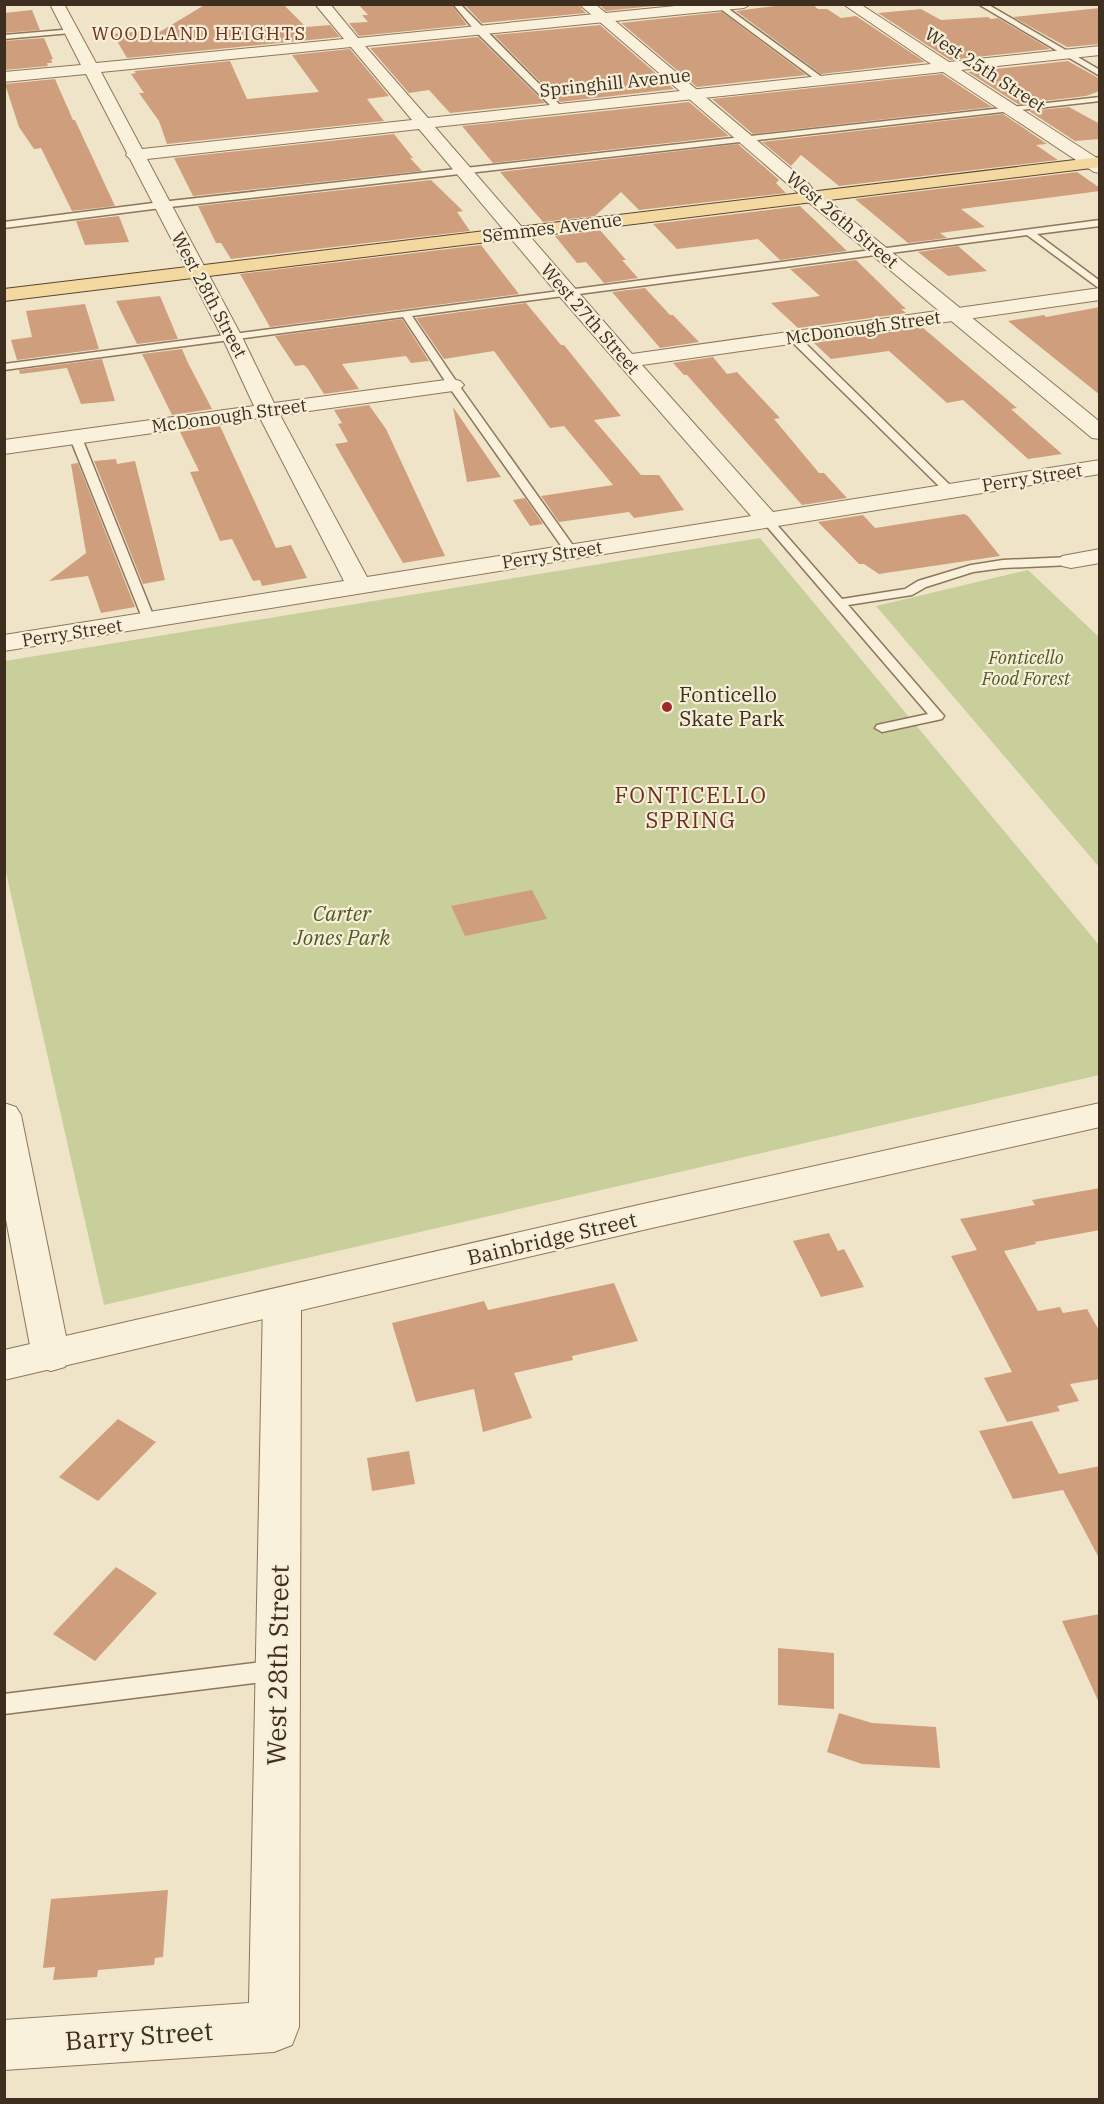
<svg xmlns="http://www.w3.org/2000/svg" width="1104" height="2104" font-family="'IBM Plex Serif',serif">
<rect width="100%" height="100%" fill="#f0e4c8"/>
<!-- green -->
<path fill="#c9cf9b" d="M 760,538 L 1099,945 L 1099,1075 L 104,1305 L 5,868 L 5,661 Z
M 1028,570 L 1099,637 L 1099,867 L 876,606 Z"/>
<!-- building -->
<path fill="#cf9f7d" d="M 206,4 L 283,4 L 306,27 L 330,25 L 340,37 L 127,58 L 113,34 L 143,31 L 148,39 Z
M 358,4 L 451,4 L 467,25 L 359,36 L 349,23 L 368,22 L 362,15 L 368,15 Z
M 464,4 L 577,4 L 586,13 L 482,23 Z
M 599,4 L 651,4 L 653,6 L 606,11 Z
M 790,4 L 812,4 L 818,9 L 827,9 L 841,18 L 856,16 L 925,62 L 821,74 L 736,11 Z
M 1100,8 L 1100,44 L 1067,47 L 1013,17 Z
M 921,9 L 941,20 L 988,17 L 991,19 L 998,18 L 1050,49 L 950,60 L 878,13 Z
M 32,10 L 40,30 L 4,33 L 4,13 Z
M 722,12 L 806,75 L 697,87 L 621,23 Z
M 600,25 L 674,89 L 560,102 L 494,35 Z
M 478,37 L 545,103 L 450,113 L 429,90 L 409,93 L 370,48 Z
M 44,38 L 53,59 L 51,59 L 52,63 L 47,63 L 48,66 L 4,70 L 4,41 Z
M 350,49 L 389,96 L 367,99 L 384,121 L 167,144 L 159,121 L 139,93 L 144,93 L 131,74 L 136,73 L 134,71 L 230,61 L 247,99 L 319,92 L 292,55 Z
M 1068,61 L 1100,79 L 1100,91 L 1086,96 L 1018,104 L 968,72 Z
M 942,74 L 992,107 L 753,134 L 712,99 Z
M 55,79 L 73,120 L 75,120 L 115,206 L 72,211 L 41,148 L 34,149 L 19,127 L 5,84 Z
M 689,102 L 729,136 L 493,163 L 462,126 Z
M 1069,107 L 1100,124 L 1100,139 L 1075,141 L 1029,111 Z
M 1003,114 L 1047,144 L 1036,145 L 1058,160 L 839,186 L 801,155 L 791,166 L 762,142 Z
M 394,134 L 413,158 L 410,158 L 422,171 L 193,196 L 174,158 Z
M 738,144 L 779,180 L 776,183 L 786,193 L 639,210 L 621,192 L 595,216 L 543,222 L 500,172 Z
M 1077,172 L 1100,188 L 1100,191 L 961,209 L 985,227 L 940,233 L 947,238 L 908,243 L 855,199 Z
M 431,180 L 463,211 L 457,212 L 470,231 L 231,259 L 221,243 L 216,243 L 198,206 Z
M 800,206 L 847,251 L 780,260 L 758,239 L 677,249 L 653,224 Z
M 119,216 L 129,242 L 85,245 L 76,221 Z
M 600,230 L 626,260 L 622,260 L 638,278 L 604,283 L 586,262 L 577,263 L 555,236 Z
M 481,245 L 519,294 L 270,327 L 240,274 Z
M 958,246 L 987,271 L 948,276 L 918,252 Z
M 856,260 L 906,309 L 901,309 L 906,313 L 798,328 L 771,303 L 820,296 L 790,269 Z
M 645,288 L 670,315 L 673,315 L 699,342 L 660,348 L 612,292 Z
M 160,296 L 178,339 L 137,344 L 116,301 Z
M 526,303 L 561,345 L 564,345 L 621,416 L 594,420 L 641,475 L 659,475 L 684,510 L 634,518 L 629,512 L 559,522 L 541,496 L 613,485 L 564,426 L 550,428 L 494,351 L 444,359 L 416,318 Z
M 85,304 L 99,349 L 17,360 L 11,340 L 32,337 L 26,311 Z
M 1100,307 L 1100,395 L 1008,321 L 1044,315 L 1046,317 Z
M 402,319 L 429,361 L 411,363 L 406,356 L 342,364 L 359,389 L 324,394 L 308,369 L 304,365 L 295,366 L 275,336 Z
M 922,327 L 1017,408 L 1011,409 L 1062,454 L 1028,459 L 963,400 L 947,403 L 889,351 L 831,359 L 814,343 Z
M 182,349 L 188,363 L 212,409 L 172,415 L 142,354 Z
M 713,357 L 727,374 L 737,372 L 780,418 L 774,419 L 819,473 L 824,473 L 847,498 L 802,505 L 687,375 L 684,375 L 673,363 Z
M 102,359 L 115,401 L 81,404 L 67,368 L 20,374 L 19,370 Z
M 369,405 L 386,429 L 445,556 L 403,563 L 335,444 L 348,442 L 338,424 L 342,423 L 334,410 Z
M 453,407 L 501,477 L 467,482 Z
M 220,426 L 276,548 L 291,545 L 307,578 L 262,586 L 260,580 L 253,581 L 232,539 L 220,541 L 190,472 L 199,471 L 180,432 Z
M 116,459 L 117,464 L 135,461 L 165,580 L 143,584 L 94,461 Z
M 78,463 L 135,607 L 101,613 L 88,576 L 49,581 L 86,553 L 71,464 Z
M 525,498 L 543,524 L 530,526 L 513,500 Z
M 964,514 L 968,516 L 1000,556 L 879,574 L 864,564 L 859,564 L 818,522 L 863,515 L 875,528 Z
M 532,890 L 547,919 L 465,936 L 451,906 Z
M 1100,1188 L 1100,1230 L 1035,1242 L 1036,1244 L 1004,1251 L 1038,1311 L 1060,1307 L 1063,1313 L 1087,1309 L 1100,1332 L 1100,1379 L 1070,1384 L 1079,1401 L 1057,1406 L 1060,1411 L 1007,1422 L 984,1378 L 1012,1372 L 951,1256 L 977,1250 L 960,1219 L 1035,1205 L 1032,1200 Z
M 829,1233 L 838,1251 L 844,1249 L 864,1287 L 821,1297 L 793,1241 Z
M 614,1283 L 638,1341 L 572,1356 L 573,1360 L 514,1373 L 532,1418 L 483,1432 L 474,1389 L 416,1402 L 392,1323 L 484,1301 L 488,1310 Z
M 118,1419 L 156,1442 L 98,1501 L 59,1477 Z
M 1032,1421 L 1059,1474 L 1100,1466 L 1100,1560 L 1063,1490 L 1013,1499 L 979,1431 Z
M 409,1451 L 415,1484 L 372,1491 L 367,1458 Z
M 116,1567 L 157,1593 L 95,1661 L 53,1634 Z
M 1100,1614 L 1100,1705 L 1062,1621 Z
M 778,1648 L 834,1653 L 834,1709 L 778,1705 Z
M 839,1713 L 872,1723 L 936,1727 L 940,1768 L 862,1764 L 827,1752 Z
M 168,1890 L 163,1957 L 155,1958 L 154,1965 L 98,1970 L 97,1977 L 53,1980 L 55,1967 L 43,1968 L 51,1899 Z"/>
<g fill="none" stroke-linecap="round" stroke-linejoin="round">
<defs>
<path id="service" d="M 453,4 L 460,4 L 562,107 L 562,111 L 556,111 L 476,32 Z
M 714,4 L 722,4 L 826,80 L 819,82 Z
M 978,4 L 987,4 L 1100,70 L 1100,76 Z
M 74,29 L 71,33 L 4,39 L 4,35 Z
M 1100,97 L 1100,101 L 161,208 L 4,228 L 4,222 L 161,202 Z
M 1100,220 L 1100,226 L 1037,234 L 1100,281 L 1100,289 L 1027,235 L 412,316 L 458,384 L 577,551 L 571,555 L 567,554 L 449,387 L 403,317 L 4,370 L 4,364 Z
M 790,336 L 798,336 L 954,489 L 954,493 L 946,493 L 790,340 Z
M 76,435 L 82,438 L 155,620 L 153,623 L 145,623 L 143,620 L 70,438 Z
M 767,516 L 771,518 L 842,599 L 905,589 L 918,581 L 971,565 L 1003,560 L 1071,557 L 1077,561 L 1071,565 L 1003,568 L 973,572 L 926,587 L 912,595 L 848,605 L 944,716 L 942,719 L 882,732 L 875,728 L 877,725 L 928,714 L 763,522 L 763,518 Z
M 278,1660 L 286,1663 L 289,1670 L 286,1677 L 278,1680 L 4,1714 L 4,1694 Z"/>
<path id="minor" d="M 50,4 L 64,4 L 96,63 L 344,39 L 315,4 L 330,4 L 358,38 L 695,4 L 751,4 L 744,8 L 365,46 L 428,118 L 931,64 L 843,4 L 860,4 L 949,62 L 1100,46 L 1100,55 L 961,70 L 1100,160 L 1100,173 L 1094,172 L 943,72 L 435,127 L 632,354 L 1100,288 L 1100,300 L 642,365 L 773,512 L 1100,460 L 1100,474 L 4,651 L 4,635 L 344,581 L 260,418 L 4,454 L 4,440 L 254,406 L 222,337 L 130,159 L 126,155 L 127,153 L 86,74 L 4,82 L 4,72 L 81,65 ZM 351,47 L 412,120 L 142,149 L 101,72 ZM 419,129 L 561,298 L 751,516 L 367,577 L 280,415 L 453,391 L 460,389 L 464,385 L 460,381 L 453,379 L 274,403 L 242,337 L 147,159 Z
M 1100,549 L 1100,563 L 1071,568 L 1062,566 L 1059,561 L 1062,556 Z
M 4,1103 L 16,1107 L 21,1115 L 70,1356 L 65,1367 L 51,1371 L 37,1367 L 32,1356 L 4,1209 Z
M 282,1288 L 295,1292 L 301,1302 L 299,2027 L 292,2045 L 274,2052 L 4,2070 L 4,2020 L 249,2003 L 263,1302 L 269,1292 Z"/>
<path id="tertiary" d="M 579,4 L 595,4 L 809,184 L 812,188 L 809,192 L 797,192 Z
M 813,192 L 819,193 L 1100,422 L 1100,439 L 1092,438 L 807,201 L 804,197 L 807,193 Z
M 1100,1103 L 1100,1127 L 643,1230 L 4,1380 L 4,1350 L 643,1204 Z"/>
<path id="primary" d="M 1100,157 L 1100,167 L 4,301 L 4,289 Z"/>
</defs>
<!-- service casing -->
<use href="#service" stroke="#8d765c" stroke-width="3"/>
<!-- minor casing -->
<use href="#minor" stroke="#8d765c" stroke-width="2"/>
<!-- tertiary casing -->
<use href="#tertiary" stroke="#8d765c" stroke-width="2"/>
<!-- primary casing -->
<use href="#primary" stroke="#5b4430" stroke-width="2"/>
<!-- service -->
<use href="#service" fill="#faf1dc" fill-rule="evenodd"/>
<!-- minor -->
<use href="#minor" fill="#faf1dc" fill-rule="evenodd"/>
<!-- tertiary -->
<use href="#tertiary" fill="#faf1dc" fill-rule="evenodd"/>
<!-- primary -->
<use href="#primary" fill="#f3d9a0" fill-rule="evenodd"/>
</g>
<!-- markers -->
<circle fill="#9e2a2b" stroke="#f7eed8" stroke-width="2" cx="667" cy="707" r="6"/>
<g text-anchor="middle" stroke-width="4.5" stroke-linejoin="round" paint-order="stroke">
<!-- far-neighbourhood labels -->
<g font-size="18" letter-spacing="1.5" fill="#6b2e1e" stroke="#f7eed8">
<text x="199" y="40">WOODLAND HEIGHTS</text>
</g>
<!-- far-street labels -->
<g font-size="18" fill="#3d2e20" stroke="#f7eed8">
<text transform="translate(985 70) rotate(33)" y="6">West 25th Street</text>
<text transform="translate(615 83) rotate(-6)" y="6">Springhill Avenue</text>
<text transform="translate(842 220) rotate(40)" y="6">West 26th Street</text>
<text transform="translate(552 228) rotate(-7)" y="6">Semmes Avenue</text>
<text transform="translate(209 295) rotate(62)" y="6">West 28th Street</text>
<text transform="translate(590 319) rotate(49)" y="6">West 27th Street</text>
<text transform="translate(863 328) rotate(-8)" y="6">McDonough Street</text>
<text transform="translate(229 416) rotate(-8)" y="6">McDonough Street</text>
<text transform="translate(1032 478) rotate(-9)" y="6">Perry Street</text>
<text transform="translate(552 555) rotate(-9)" y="6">Perry Street</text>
<text transform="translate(72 633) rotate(-9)" y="6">Perry Street</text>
</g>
<!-- far-park labels -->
<g font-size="18" font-style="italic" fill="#4d5a26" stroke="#f7eed8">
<text x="1026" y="664">Fonticello<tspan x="1026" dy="21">Food Forest</tspan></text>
</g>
<!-- poi labels -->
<g font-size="21" fill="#3d2e20" stroke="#f7eed8" text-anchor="start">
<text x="679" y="702">Fonticello<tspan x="679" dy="24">Skate Park</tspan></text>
</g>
<!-- park labels -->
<g font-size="21" font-style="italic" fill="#4d5a26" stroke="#f7eed8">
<text x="342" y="921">Carter<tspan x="342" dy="24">Jones Park</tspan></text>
</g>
<!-- street labels -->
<g font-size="21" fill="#3d2e20" stroke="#f7eed8">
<text transform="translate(552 1239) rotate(-13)" y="7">Bainbridge Street</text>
</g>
<!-- neighbourhood labels -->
<g font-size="22" letter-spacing="1.5" fill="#6b2e1e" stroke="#f7eed8">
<text x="691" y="803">FONTICELLO<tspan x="691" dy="25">SPRING</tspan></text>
</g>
<!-- near-street labels -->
<g font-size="26" fill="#3d2e20" stroke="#f7eed8">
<text transform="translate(278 1665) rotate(-89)" y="9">West 28th Street</text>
<text transform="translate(139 2036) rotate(-4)" y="9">Barry Street</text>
</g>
</g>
<!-- border -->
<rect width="1104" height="2104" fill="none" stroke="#3d2e20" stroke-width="12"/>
</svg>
